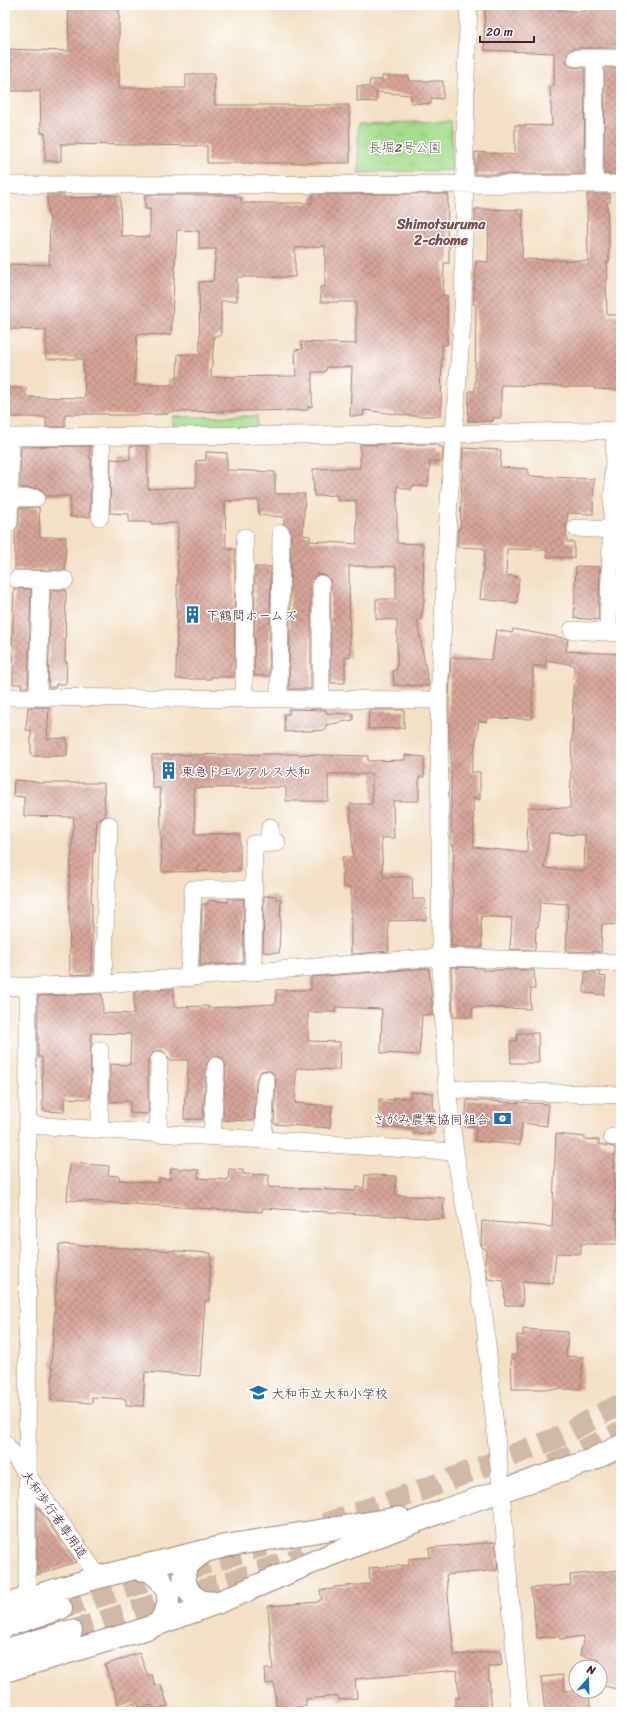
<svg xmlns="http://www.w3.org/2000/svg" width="626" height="1717" font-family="Sriracha,'Klee One',sans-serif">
<defs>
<pattern id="park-tufts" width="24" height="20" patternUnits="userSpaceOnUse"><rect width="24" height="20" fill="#a6dc8d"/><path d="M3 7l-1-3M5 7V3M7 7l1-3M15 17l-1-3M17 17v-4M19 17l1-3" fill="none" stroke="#90bc7a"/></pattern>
<pattern id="building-cross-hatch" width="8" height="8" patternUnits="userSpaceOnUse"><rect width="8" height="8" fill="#d7a599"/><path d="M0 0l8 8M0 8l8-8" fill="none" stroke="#b0867d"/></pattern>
</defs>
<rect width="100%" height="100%" fill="#fff"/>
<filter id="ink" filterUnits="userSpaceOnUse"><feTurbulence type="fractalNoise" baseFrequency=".025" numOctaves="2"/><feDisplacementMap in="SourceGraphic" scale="8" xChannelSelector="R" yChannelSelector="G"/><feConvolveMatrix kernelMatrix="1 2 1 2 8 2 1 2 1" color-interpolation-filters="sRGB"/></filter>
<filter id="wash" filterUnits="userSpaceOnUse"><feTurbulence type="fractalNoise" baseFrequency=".012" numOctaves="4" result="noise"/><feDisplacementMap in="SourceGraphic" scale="16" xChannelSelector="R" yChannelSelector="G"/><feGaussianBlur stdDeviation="0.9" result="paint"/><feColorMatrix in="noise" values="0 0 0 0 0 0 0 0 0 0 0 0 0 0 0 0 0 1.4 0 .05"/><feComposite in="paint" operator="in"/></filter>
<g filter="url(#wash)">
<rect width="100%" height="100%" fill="#f3e0c5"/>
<!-- park -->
<path fill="url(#park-tufts)" stroke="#787e5c" d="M 451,121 L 453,170 L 359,173 L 358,124 Z
M 257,416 L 257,428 L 173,428 L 173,417 Z"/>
<g id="blocks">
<!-- building -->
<path fill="url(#building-cross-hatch)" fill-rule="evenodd" d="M 68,5 L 119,5 L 119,88 L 186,88 L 186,74 L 214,74 L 215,105 L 349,105 L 350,163 L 207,163 L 207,146 L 61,144 L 61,161 L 45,161 L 45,133 L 41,133 L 40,91 L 5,91 L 5,49 L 69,51 Z
M 542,5 L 559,5 L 559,10 L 586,12 L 586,5 L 621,5 L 621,48 L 576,48 L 571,50 L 566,58 L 567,63 L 571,67 L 585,68 L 584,174 L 475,174 L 475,152 L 515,155 L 515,125 L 552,126 L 550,86 L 554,86 L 554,53 L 484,50 L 485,8 L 516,9 L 516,6 L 542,8 Z
M 605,68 L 621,68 L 621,174 L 604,174 Z
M 382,76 L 409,76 L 408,81 L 443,81 L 443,99 L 431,98 L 431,104 L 411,103 L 411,95 L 376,92 L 377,102 L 357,101 L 357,86 L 369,87 L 370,80 L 382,80 Z
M 357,194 L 448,194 L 447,241 L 449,241 L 449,263 L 444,263 L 443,296 L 447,295 L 447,345 L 442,345 L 441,416 L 412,416 L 364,410 L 363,416 L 350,416 L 352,367 L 327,367 L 325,372 L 312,372 L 312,407 L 308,406 L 308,410 L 168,412 L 168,414 L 130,415 L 108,415 L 108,414 L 65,414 L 65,427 L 46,427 L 46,417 L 5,417 L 5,388 L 26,388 L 26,397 L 85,398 L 83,359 L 46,359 L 46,330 L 5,329 L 5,264 L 49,265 L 50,216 L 48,216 L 47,195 L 64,195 L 64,198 L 100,197 L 100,195 L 120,196 L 121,236 L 150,237 L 150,209 L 145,209 L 145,195 L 236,195 L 235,197 L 242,198 L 241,203 L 312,203 L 312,195 ZM 177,230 L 199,231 L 199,249 L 216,249 L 213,281 L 199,282 L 200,355 L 178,354 L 177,378 L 172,378 L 172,385 L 134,385 L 137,334 L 171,335 ZM 325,246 L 325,287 L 320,287 L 321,302 L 356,302 L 356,344 L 300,342 L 303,349 L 295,350 L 296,376 L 211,377 L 214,336 L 221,336 L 221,301 L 237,301 L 237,277 L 295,277 L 295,248 Z
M 587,194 L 610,194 L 610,202 L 607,202 L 608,234 L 609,234 L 609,262 L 607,262 L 608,279 L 606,279 L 607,315 L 621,315 L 621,390 L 594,389 L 594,387 L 563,387 L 563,386 L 501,385 L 501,418 L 493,418 L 493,421 L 468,421 L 469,391 L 475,391 L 476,304 L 473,304 L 476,261 L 488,262 L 489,226 L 475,225 L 475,209 L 523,210 L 522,259 L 588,261 Z
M 438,444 L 438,447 L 443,447 L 442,462 L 430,461 L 428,486 L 412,486 L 411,490 L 397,486 L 397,543 L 423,544 L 424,600 L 421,620 L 417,620 L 429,686 L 394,685 L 393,670 L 397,670 L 397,620 L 376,619 L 376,599 L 396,599 L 396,567 L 378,566 L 349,566 L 350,658 L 345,657 L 345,683 L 331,683 L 330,579 L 326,576 L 321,574 L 316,575 L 313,579 L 311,584 L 311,689 L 289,689 L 291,533 L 289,528 L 284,524 L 284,517 L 259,515 L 258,500 L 225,501 L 226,549 L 235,549 L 234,677 L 211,677 L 211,679 L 176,679 L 178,523 L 151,524 L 151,522 L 129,522 L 129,514 L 110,513 L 111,459 L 130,460 L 130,446 L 147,446 L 148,489 L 196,487 L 196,461 L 206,460 L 206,452 L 227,453 L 227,470 L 275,472 L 275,494 L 305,494 L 303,535 L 310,536 L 310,541 L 357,544 L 356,500 L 338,501 L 337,495 L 314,496 L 313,469 L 360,468 L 360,445 Z
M 90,446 L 89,458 L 91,458 L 90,517 L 70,517 L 70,496 L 45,496 L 41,489 L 20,488 L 21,447 Z
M 463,448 L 501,450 L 500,467 L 528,469 L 528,476 L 594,479 L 593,514 L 568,513 L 566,528 L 567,542 L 574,542 L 574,558 L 547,557 L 547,550 L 507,549 L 506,575 L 519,577 L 517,603 L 480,599 L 485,551 L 483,550 L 483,548 L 457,547 L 458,529 L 460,529 Z
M 39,507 L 40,537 L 66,537 L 65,570 L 15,570 L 15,530 L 19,524 L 19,508 Z
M 576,566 L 600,567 L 598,620 L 574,618 Z
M 255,567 L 271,567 L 269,676 L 254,676 Z
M 14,588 L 31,589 L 28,687 L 21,687 L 22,684 L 13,684 L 14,644 L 12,644 Z
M 51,590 L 66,590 L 65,662 L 67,662 L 66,684 L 56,684 L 56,687 L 48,687 Z
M 513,629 L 568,639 L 566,651 L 621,654 L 621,925 L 602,924 L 601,952 L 566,951 L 568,904 L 540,902 L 538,927 L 536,927 L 535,950 L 510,949 L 512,918 L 481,916 L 482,948 L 451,947 L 454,845 L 451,845 L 451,751 L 449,750 L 449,700 L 451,657 L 492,660 L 496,630 L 512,633 ZM 546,660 L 574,665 L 570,808 L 528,807 L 527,853 L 474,847 L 473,798 L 480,799 L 480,772 L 471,772 L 479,721 L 487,722 L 487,718 L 532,719 L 533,665 L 545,667 ZM 549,834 L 585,835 L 584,871 L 544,868 Z
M 28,707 L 49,707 L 47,739 L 67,738 L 67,756 L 31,756 L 31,730 L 26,730 Z
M 289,709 L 326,710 L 326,713 L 353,714 L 353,720 L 326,725 L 326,730 L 285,732 L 284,714 L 289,714 Z
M 369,710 L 404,710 L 404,728 L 368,729 Z
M 285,754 L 368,756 L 368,761 L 405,760 L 405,755 L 424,757 L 424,777 L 419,777 L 419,801 L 393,801 L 394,838 L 381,838 L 383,877 L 412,877 L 413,899 L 425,899 L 426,920 L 388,921 L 389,951 L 351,954 L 351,887 L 343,887 L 342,857 L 353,857 L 350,804 L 372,804 L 372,774 L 328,774 L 328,801 L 286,801 L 286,787 L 194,788 L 195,834 L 240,834 L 240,871 L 162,872 L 160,788 L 152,788 L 152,755 Z
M 14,780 L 37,782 L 37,783 L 104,783 L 105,816 L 100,820 L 97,820 L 95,852 L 93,852 L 91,903 L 92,903 L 92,974 L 70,975 L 69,888 L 74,817 L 24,816 L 24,797 L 13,796 Z
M 264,896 L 276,896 L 276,899 L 281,899 L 279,953 L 263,952 Z
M 228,899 L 244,899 L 243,963 L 200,965 L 202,904 L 208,904 L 208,900 L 228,902 Z
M 451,967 L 483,968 L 483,970 L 534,970 L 535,989 L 531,989 L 530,1009 L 472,1007 L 472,1017 L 453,1017 Z
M 429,968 L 433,1015 L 422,1015 L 419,1055 L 381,1053 L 382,1009 L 335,1007 L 336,1012 L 308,1012 L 308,1041 L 340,1042 L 339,1070 L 296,1068 L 295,1103 L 332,1106 L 330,1128 L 274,1124 L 276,1080 L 272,1072 L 267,1070 L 261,1071 L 256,1079 L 254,1121 L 223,1120 L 226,1066 L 222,1058 L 217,1056 L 211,1057 L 206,1065 L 203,1119 L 184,1119 L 185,1096 L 187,1096 L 188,1060 L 169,1060 L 164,1052 L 160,1050 L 154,1052 L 148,1060 L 148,1114 L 130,1113 L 130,1101 L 110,1102 L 110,1064 L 130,1065 L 131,1034 L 91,1033 L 90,1099 L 64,1098 L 64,1112 L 43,1111 L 42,1057 L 38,1057 L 38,996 L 102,994 L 103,1013 L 134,1014 L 134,992 L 167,989 L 174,989 L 174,1007 L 208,1006 L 208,1008 L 276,1004 L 276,990 L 311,990 L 311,977 Z
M 585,972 L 600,972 L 600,976 L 606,977 L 604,995 L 584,993 Z
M 517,1033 L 538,1033 L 539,1063 L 511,1063 L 510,1041 L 517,1041 Z
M 410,1092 L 433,1093 L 433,1109 L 435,1109 L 434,1134 L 412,1133 L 412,1128 L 379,1127 L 379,1099 L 394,1100 L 394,1098 L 410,1098 Z
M 467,1100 L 548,1104 L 547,1126 L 522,1123 L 520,1145 L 475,1141 L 476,1127 L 465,1126 Z
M 556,1134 L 585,1137 L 585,1139 L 599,1140 L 599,1144 L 615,1147 L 614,1189 L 617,1189 L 615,1219 L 618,1219 L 618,1244 L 581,1244 L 581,1254 L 556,1253 L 553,1284 L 522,1282 L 523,1305 L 505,1305 L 504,1281 L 488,1279 L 485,1264 L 486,1249 L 482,1248 L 481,1240 L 482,1221 L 552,1227 Z
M 70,1163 L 109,1166 L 108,1175 L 119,1176 L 119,1180 L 159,1183 L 159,1178 L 170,1179 L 171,1168 L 199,1170 L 198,1178 L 228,1180 L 229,1169 L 243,1170 L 243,1174 L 269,1175 L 268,1187 L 356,1191 L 356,1187 L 364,1188 L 365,1175 L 396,1176 L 395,1195 L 444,1198 L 443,1219 L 262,1208 L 262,1212 L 67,1200 Z
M 59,1244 L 211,1253 L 209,1301 L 205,1301 L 200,1376 L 145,1372 L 143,1406 L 126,1405 L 126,1399 L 92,1397 L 92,1403 L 51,1400 L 53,1368 L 51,1368 Z
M 523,1329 L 568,1332 L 566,1356 L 583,1357 L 581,1389 L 512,1389 L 511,1355 L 516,1355 L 517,1335 L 523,1336 Z
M 37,1506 L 76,1562 L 37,1575 L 37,1546 L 38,1545 L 37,1541 Z
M 495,1542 L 498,1570 L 446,1575 L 454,1655 L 500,1651 L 502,1665 L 488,1667 L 492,1712 L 456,1712 L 455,1698 L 459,1698 L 457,1670 L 355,1679 L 357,1698 L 339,1700 L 338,1696 L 306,1699 L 306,1706 L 277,1711 L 274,1683 L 266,1684 L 265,1669 L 273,1669 L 268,1606 L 319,1602 L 319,1600 L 322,1600 L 320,1590 L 334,1589 L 334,1587 L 370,1584 L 369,1568 L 409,1565 L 408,1559 L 430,1557 L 429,1548 Z
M 621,1570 L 621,1690 L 600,1685 L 600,1660 L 580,1655 L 584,1636 L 560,1639 L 559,1636 L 537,1638 L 531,1588 L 571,1585 L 570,1575 Z
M 139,1653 L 148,1676 L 152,1675 L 155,1686 L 161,1685 L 168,1706 L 154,1710 L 152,1705 L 136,1710 L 134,1703 L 119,1708 L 105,1665 Z
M 563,1675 L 565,1691 L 589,1691 L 590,1708 L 587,1708 L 588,1712 L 545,1712 L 541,1677 Z"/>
</g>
</g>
<g filter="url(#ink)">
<use href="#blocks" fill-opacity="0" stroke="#9e8078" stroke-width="1"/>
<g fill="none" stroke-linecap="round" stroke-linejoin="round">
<!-- highway-tunnel -->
<path stroke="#d1b9a6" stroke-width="22" stroke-dasharray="22 11" stroke-linecap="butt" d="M 552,1465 L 621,1432
M 325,1524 L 422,1490 L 554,1439 L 621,1404
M 61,1608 L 265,1545
M 71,1631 L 241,1578 L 304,1556"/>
<defs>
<path id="minor" d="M 469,5 L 466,74 L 463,309 L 448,516 L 439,700 L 441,980 L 447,1089 L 455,1152 L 484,1315 L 499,1467 L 520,1712
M 576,58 L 621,58
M 594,184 L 595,58
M 5,185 L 621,184
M 5,437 L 454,434 L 621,430
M 5,498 L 36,498
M 100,517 L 102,436
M 9,523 L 11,437
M 576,528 L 612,530
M 17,579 L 65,580
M 572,630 L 621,633
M 608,632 L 615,430
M 5,697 L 439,700
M 38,697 L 41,580
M 244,699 L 245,537
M 279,699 L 281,533
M 321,699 L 321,584
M 269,843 L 270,827
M 253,972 L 254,844 L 277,843
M 189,978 L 193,889 L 253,889
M 103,984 L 109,825
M 5,987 L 103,984 L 441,957 L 621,963
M 100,1050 L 100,1129
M 447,1089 L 621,1095
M 28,1125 L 455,1152
M 158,1133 L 159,1060
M 212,1136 L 216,1066
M 612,1137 L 621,1137
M 263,1140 L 266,1080
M 5,1443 L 91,1566
M 27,1598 L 28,987"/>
<path id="highway" d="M 204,1552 C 199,1556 193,1559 189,1564 C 178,1576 188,1596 201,1601 C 206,1603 212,1602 217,1603
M 133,1568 L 150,1571 L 160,1579 L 168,1593 L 168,1606 L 159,1624
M 5,1605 L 99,1577 L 225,1546 L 399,1518
M 5,1626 L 61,1608
M 5,1650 L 71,1631
M 5,1671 L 139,1631 L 217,1603 L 330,1555 L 445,1510 L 589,1461 L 621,1446"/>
</defs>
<!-- minor casing -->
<use href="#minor" stroke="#9e8078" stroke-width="18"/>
<!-- highway casing -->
<use href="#highway" stroke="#9e8078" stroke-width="24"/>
<!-- minor -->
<use href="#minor" stroke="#fff" stroke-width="17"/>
<!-- highway -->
<use href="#highway" stroke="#fff" stroke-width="22"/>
</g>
</g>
<!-- icons -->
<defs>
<symbol id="building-bare" viewBox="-9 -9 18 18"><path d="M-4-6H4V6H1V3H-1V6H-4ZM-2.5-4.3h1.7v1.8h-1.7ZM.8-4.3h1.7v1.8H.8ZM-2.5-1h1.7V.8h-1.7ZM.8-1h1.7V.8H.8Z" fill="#1f6fb2" stroke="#fff" stroke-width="2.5" paint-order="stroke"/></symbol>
<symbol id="bank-bare" viewBox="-9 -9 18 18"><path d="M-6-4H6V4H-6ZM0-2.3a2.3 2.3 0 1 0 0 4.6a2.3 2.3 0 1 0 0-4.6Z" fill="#1f6fb2" stroke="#fff" stroke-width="2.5" paint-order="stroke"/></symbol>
<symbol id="school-bare" viewBox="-9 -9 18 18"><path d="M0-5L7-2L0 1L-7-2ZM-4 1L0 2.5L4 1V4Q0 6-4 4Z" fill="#1f6fb2" stroke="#fff" stroke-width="2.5" paint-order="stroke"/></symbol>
</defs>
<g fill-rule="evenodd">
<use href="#building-bare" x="180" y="602" width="25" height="25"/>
<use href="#building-bare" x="156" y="758" width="25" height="25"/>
<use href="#bank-bare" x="490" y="1106" width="25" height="25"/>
<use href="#school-bare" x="246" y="1380" width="25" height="25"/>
</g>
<g text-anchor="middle" stroke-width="3" stroke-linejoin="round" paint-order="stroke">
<!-- park labels -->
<g font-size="13" fill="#665848" stroke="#fff">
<text x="405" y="152">長堀2号公園</text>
</g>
<!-- poi labels -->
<g font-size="13" fill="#4a1f2b" stroke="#fff" text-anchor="start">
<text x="206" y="620">下鶴間ホームズ</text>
<text x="181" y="776">東急ドエルアルス大和</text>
<text x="489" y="1124" text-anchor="end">さがみ農業協同組合</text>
<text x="271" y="1398">大和市立大和小学校</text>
</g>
<!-- street labels -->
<g font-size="13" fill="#4a1f2b" stroke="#fff">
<text transform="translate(55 1514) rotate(55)" y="5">大和歩行者専用道</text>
</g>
<!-- neighbourhood labels -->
<g font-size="14" font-weight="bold" fill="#7b4e52" stroke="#fff">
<text x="441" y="229">Shimotsuruma<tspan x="441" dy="16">2-chome</tspan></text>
</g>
</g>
<!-- margin -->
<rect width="626" height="1717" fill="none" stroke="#fff" stroke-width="20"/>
<!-- north arrow -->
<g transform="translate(588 1679) rotate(20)"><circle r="19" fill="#ffffff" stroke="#b7a5aa"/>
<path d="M0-3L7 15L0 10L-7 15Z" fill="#1f6fb2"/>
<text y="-6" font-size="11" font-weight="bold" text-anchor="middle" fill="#4a1f2b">N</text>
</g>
<!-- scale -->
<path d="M480 36v6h54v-6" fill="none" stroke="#4a1f2b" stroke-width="2"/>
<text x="486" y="36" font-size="12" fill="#4a1f2b" stroke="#ffffff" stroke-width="3" paint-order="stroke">20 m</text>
</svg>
